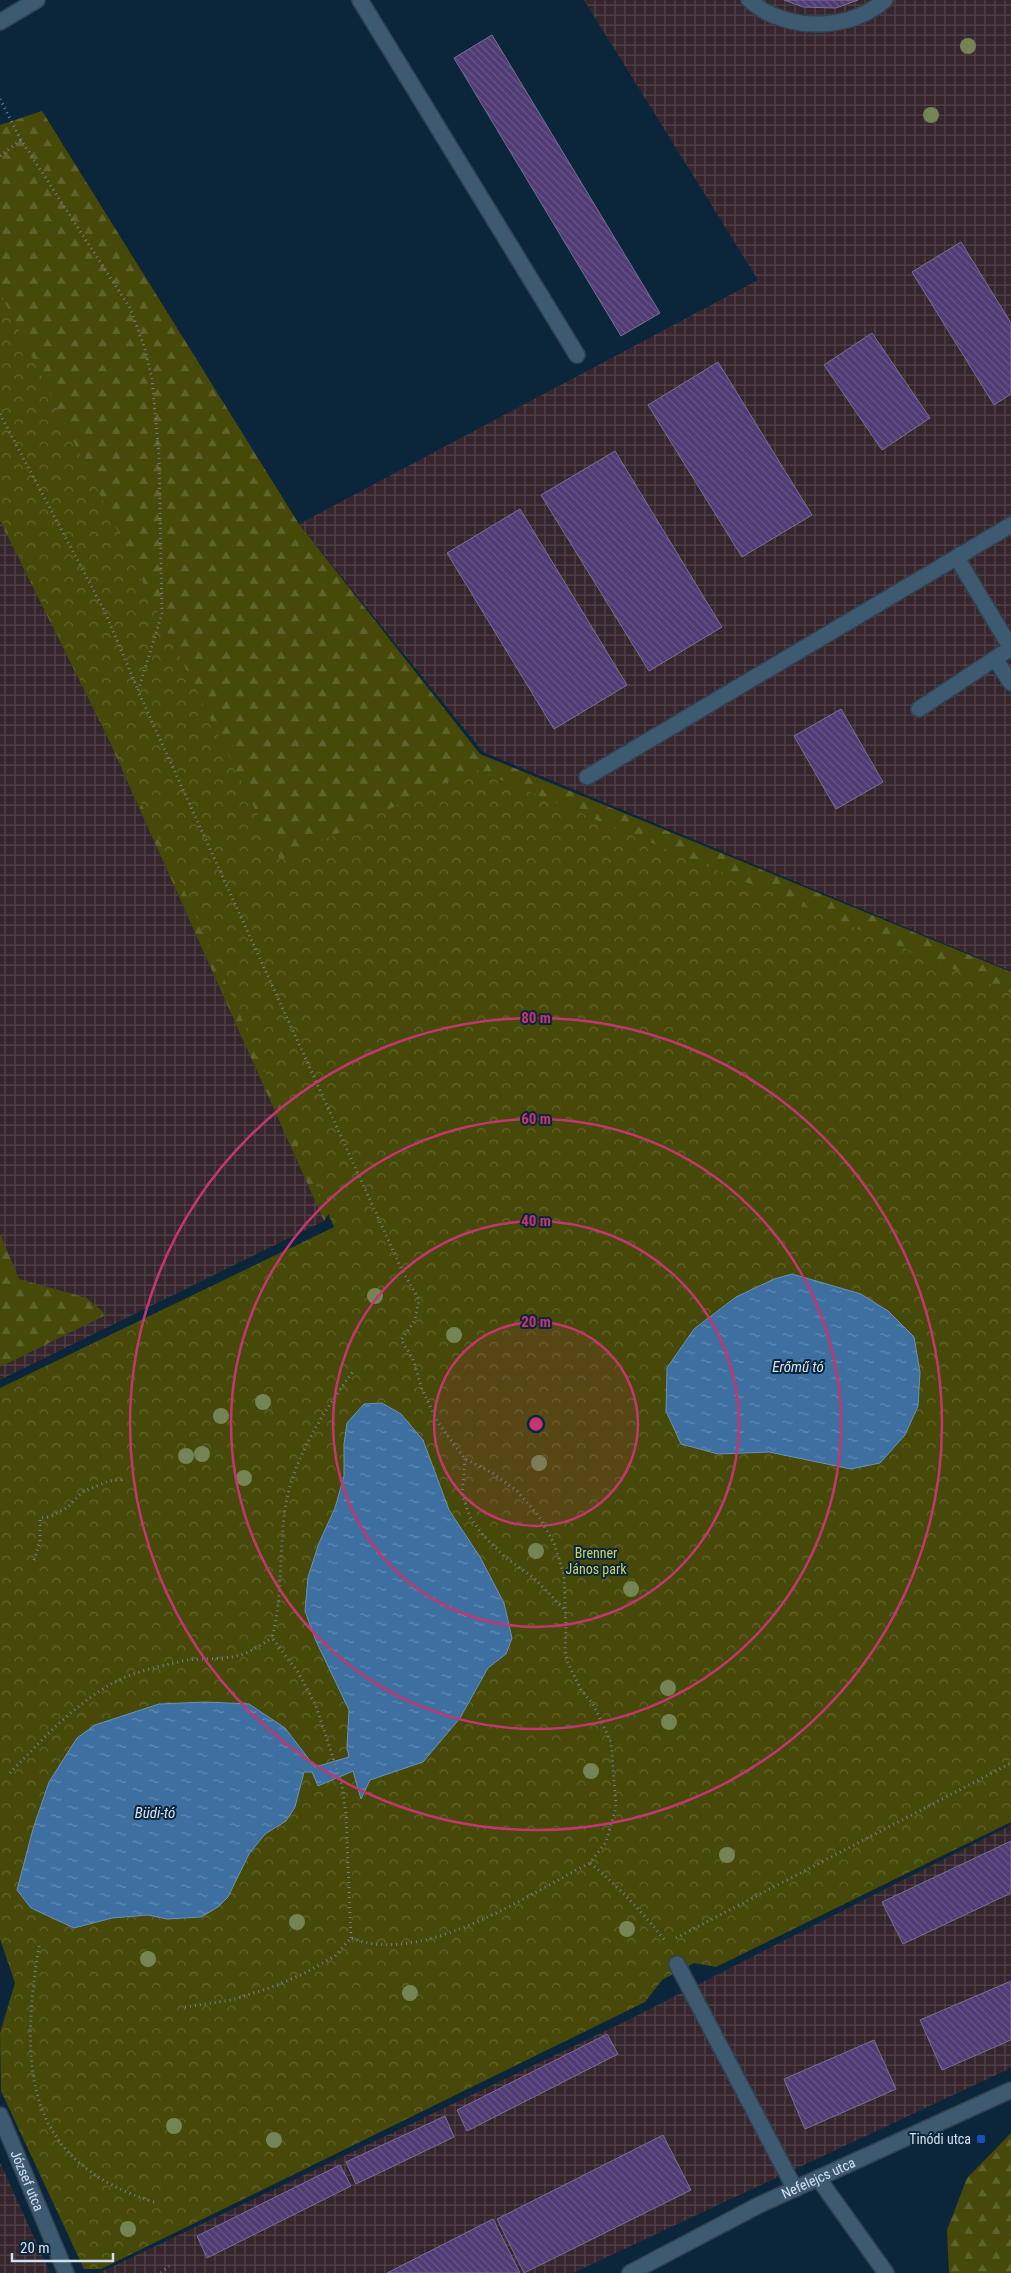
<svg xmlns="http://www.w3.org/2000/svg" width="1011" height="2273" font-family="'Roboto Condensed',sans-serif">
<defs>
<pattern id="industrial-grid" width="8" height="8" patternUnits="userSpaceOnUse" patternTransform="scale(1.25)"><rect width="8" height="8" fill="#36252d"/><path d="M0 4h8M4 0v8" fill="none" stroke="#52444c"/></pattern>
<pattern id="forest-firs" width="22" height="20" patternUnits="userSpaceOnUse" patternTransform="scale(1.25)"><rect width="22" height="20" fill="#474909"/><path d="M5 1l3.5 6h-7zM16 11l3.5 6h-7z" fill="#61632d"/></pattern>
<pattern id="park-crowns" width="20" height="18" patternUnits="userSpaceOnUse" patternTransform="scale(1.25)"><rect width="20" height="18" fill="#474909"/><path d="M2 6a3 3 0 1 1 6 0M12 15a3 3 0 1 1 6 0" fill="none" stroke="#61632d"/></pattern>
<pattern id="water-ripples" width="26" height="14" patternUnits="userSpaceOnUse" patternTransform="scale(1.25)"><rect width="26" height="14" fill="#3d6fa0"/><path d="M2 4q2-2 4 0t4 0M15 11q2-2 4 0t4 0" fill="none" stroke="#618ab2"/></pattern>
<pattern id="building-back-hatch" width="6" height="6" patternUnits="userSpaceOnUse" patternTransform="scale(1.25)"><rect width="6" height="6" fill="#503b74"/><path d="M-1 5l2 2M0 0l6 6M5-1l2 2" fill="none" stroke="#685788"/></pattern>
</defs>
<rect width="100%" height="100%" fill="#0b263a"/>
<!-- industrial -->
<path fill="url(#industrial-grid)" d="M 584,0 L 1011,0 L 1011,971 L 483,752 L 299,524 L 758,280 Z
M 0,521 L 107,736 L 324,1221 L 0,1380 Z
M 1011,1825 L 1011,2068 L 573,2273 L 99,2273 L 626,2021 Z
M 0,2162 L 50,2273 L 0,2273 Z"/>
<!-- forest -->
<path fill="url(#forest-firs)" d="M 42,111 L 299,524 L 480,754 L 1011,972 L 1011,1236 L 333,1207 L 324,1221 L 107,736 L 0,521 L 0,125 Z
M 0,1233 L 19,1279 L 87,1298 L 106,1315 L 0,1367 Z
M 1011,2133 L 1011,2273 L 949,2273 L 947,2230 L 967,2178 Z"/>
<!-- park -->
<path fill="url(#park-crowns)" d="M 0,292 L 280,860 L 475,769 L 1011,993 L 1011,1822 L 716,1967 L 694,1963 L 662,1980 L 645,2002 L 101,2269 L 84,2269 L 1,2091 L 0,2033 L 15,1983 L 0,1939 L 0,1388 L 334,1227 L 190,902 L 0,517 Z"/>
<!-- water -->
<path fill="url(#water-ripples)" stroke="#6a91b8" d="M 792,1274 L 861,1294 L 888,1311 L 914,1337 L 920,1372 L 918,1406 L 905,1435 L 880,1463 L 851,1469 L 769,1452 L 718,1454 L 681,1444 L 666,1411 L 667,1368 L 694,1329 L 736,1297 L 774,1279 Z
M 382,1403 L 401,1414 L 423,1440 L 449,1510 L 480,1557 L 504,1603 L 512,1638 L 506,1654 L 488,1668 L 460,1718 L 423,1762 L 370,1780 L 361,1799 L 353,1771 L 318,1786 L 312,1772 L 304,1772 L 295,1807 L 286,1821 L 265,1834 L 249,1854 L 228,1897 L 218,1907 L 201,1917 L 167,1919 L 148,1915 L 112,1918 L 74,1928 L 31,1908 L 17,1890 L 33,1829 L 49,1782 L 77,1738 L 95,1725 L 159,1704 L 206,1702 L 249,1704 L 285,1728 L 315,1767 L 349,1757 L 347,1747 L 349,1710 L 316,1641 L 305,1611 L 308,1577 L 319,1543 L 335,1508 L 344,1476 L 344,1444 L 347,1423 L 364,1404 Z"/>
<!-- building -->
<path fill="url(#building-back-hatch)" stroke="#7a7090" d="M 784,0 L 858,0 L 836,8 L 803,7 Z
M 492,35 L 660,313 L 621,336 L 454,58 Z
M 961,242 L 1011,323 L 1011,394 L 994,405 L 912,272 Z
M 872,333 L 930,418 L 882,450 L 824,365 Z
M 718,362 L 812,515 L 742,557 L 648,405 Z
M 615,451 L 722,627 L 649,671 L 541,495 Z
M 520,509 L 627,685 L 554,729 L 447,553 Z
M 841,709 L 883,782 L 836,809 L 794,736 Z
M 1011,1841 L 1011,1893 L 903,1944 L 882,1902 Z
M 1011,1981 L 1011,2040 L 942,2070 L 920,2020 Z
M 607,2034 L 618,2054 L 467,2131 L 457,2110 Z
M 874,2040 L 896,2089 L 805,2129 L 784,2079 Z
M 445,2116 L 454,2137 L 356,2184 L 346,2162 Z
M 663,2135 L 691,2190 L 524,2273 L 497,2219 Z
M 340,2165 L 351,2186 L 207,2258 L 197,2236 Z
M 493,2219 L 520,2273 L 387,2273 Z"/>
<g fill="none" stroke-linecap="round" stroke-linejoin="round">
<defs>
<g id="service">
<path d="M 360,0 L 577,355"/>
<path d="M 749,0 C 755,4 761,10 768,13 C 805,31 854,27 885,0"/>
<path d="M 957,558 L 1011,648"/>
<path d="M 995,659 L 1011,683"/>
<path d="M 919,709 L 1011,648"/>
<path d="M 677,1964 L 795,2189"/>
<path id="s1" d="M 0,2115 L 66,2273"/>
</g>
<g id="minor">
<path d="M 0,22 L 37,0"/>
<path d="M 587,777 L 1011,525"/>
<path d="M 818,2178 L 886,2273"/>
<path id="s2" d="M 630,2273 L 759,2205 L 1011,2090"/>
</g>
</defs>
<!-- service casing -->
<use href="#service" stroke="#324152" stroke-width="18"/>
<!-- minor casing -->
<use href="#minor" stroke="#324152" stroke-width="18"/>
<!-- path -->
<path stroke="#6d8293" stroke-width="3" stroke-dasharray="1 4" stroke-linecap="butt" d="M 0,99 L 21,140 L 130,308 L 145,349 L 152,379 L 159,455 L 162,614 L 138,691 L 401,1268 L 419,1300 L 415,1320 L 401,1340 L 413,1359 L 422,1389 L 437,1421 L 465,1459 L 491,1472 L 517,1491 L 538,1515 L 554,1543 L 564,1575 L 566,1629 L 565,1650 L 567,1661 L 581,1690 L 593,1704 L 611,1742 L 616,1807 L 606,1842 L 590,1863 C 619,1887 643,1913 666,1942
M 0,156 L 21,140
M 0,414 L 105,612 L 138,690
M 465,1459 L 462,1494 L 470,1517 L 481,1533 L 506,1558 L 534,1578 L 564,1609
M 34,1560 L 40,1541 L 40,1518 L 50,1517 L 68,1507 L 82,1492 L 109,1481 L 125,1479
M 10,1773 C 41,1741 73,1705 113,1683 C 133,1672 156,1667 178,1662 C 200,1656 224,1662 246,1653 C 255,1649 264,1643 272,1638
M 351,1938 L 346,1814 L 342,1785 L 316,1706 L 298,1672 L 272,1638 C 283,1596 279,1552 285,1509 C 293,1458 324,1411 354,1370
M 676,1938 L 1011,1763
M 39,1946 C 20,2065 22,2161 154,2202
M 185,2007 L 232,2000 L 272,1987 L 303,1974 L 335,1956 L 351,1938 C 422,1967 527,1895 590,1863
M 161,2273 L 169,2266"/>
<!-- service -->
<use href="#service" stroke="#3e5a71" stroke-width="15"/>
<!-- minor -->
<use href="#minor" stroke="#3e5a71" stroke-width="15"/>
</g>
<!-- trees -->
<g fill="#758455">
<circle cx="968" cy="46" r="8"/>
<circle cx="931" cy="115" r="8"/>
<circle cx="375" cy="1296" r="8"/>
<circle cx="454" cy="1335" r="8"/>
<circle cx="263" cy="1402" r="8"/>
<circle cx="221" cy="1416" r="8"/>
<circle cx="202" cy="1454" r="8"/>
<circle cx="186" cy="1456" r="8"/>
<circle cx="539" cy="1463" r="8"/>
<circle cx="244" cy="1478" r="8"/>
<circle cx="536" cy="1551" r="8"/>
<circle cx="631" cy="1589" r="8"/>
<circle cx="668" cy="1688" r="8"/>
<circle cx="669" cy="1722" r="8"/>
<circle cx="591" cy="1771" r="8"/>
<circle cx="727" cy="1855" r="8"/>
<circle cx="297" cy="1922" r="8"/>
<circle cx="627" cy="1929" r="8"/>
<circle cx="148" cy="1959" r="8"/>
<circle cx="410" cy="1993" r="8"/>
<circle cx="174" cy="2126" r="8"/>
<circle cx="274" cy="2140" r="8"/>
<circle cx="128" cy="2229" r="8"/>
</g>
<!-- distance rings -->
<circle cx="536" cy="1424" r="102" fill="#c43671" fill-opacity=".12"/>
<g fill="none" stroke="#c43671" stroke-width="2.5">
<circle cx="536" cy="1424" r="102"/>
<circle cx="536" cy="1424" r="203"/>
<circle cx="536" cy="1424" r="305"/>
<circle cx="536" cy="1424" r="406"/>
</g>
<!-- markers -->
<rect fill="#1a4fb4" stroke="#0b263a" stroke-width="2" x="976" y="2134" width="10" height="10" rx="2.5"/>
<g text-anchor="middle" stroke-width="4" stroke-linejoin="round" paint-order="stroke">
<!-- park labels -->
<g font-size="14" fill="#ccd16b" stroke="#0b263a">
<text x="596" y="1558">Brenner<tspan x="596" dy="16">János park</tspan></text>
</g>
<!-- poi labels -->
<g font-size="14" fill="#d2e1ef" stroke="#0b263a" text-anchor="end">
<text x="971" y="2144">Tinódi utca</text>
</g>
<!-- street labels -->
<g font-size="14" fill="#d2e1ef" stroke="#0b263a">
<text dy="5" stroke="none"><textPath href="#s2" startOffset="211">Nefelejcs utca</textPath></text>
<text dy="5" stroke="none"><textPath href="#s1" startOffset="71">József utca</textPath></text>
</g>
<!-- water labels -->
<g font-size="15" font-style="italic" fill="#d6e3f2" stroke="#0b263a">
<text x="798" y="1372">Erőmű tó</text>
<text x="155" y="1818">Büdi-tó</text>
</g>
</g>
<circle cx="536" cy="1424" r="8" fill="#c43671" stroke="#0b263a" stroke-width="2.5"/>
<g font-size="15" text-anchor="middle" font-weight="bold" fill="#c43671" stroke="#0b263a" stroke-width="4" stroke-linejoin="round" paint-order="stroke">
<text x="536" y="1023">80 m</text>
<text x="536" y="1124">60 m</text>
<text x="536" y="1226">40 m</text>
<text x="536" y="1327">20 m</text>
</g>
<!-- scale -->
<path d="M12 2253v8h101v-8" fill="none" stroke="#d2e1ef" stroke-width="2.5"/>
<text x="20" y="2253" font-size="15" fill="#d2e1ef" stroke="#0b263a" stroke-width="4" paint-order="stroke">20 m</text>
</svg>
